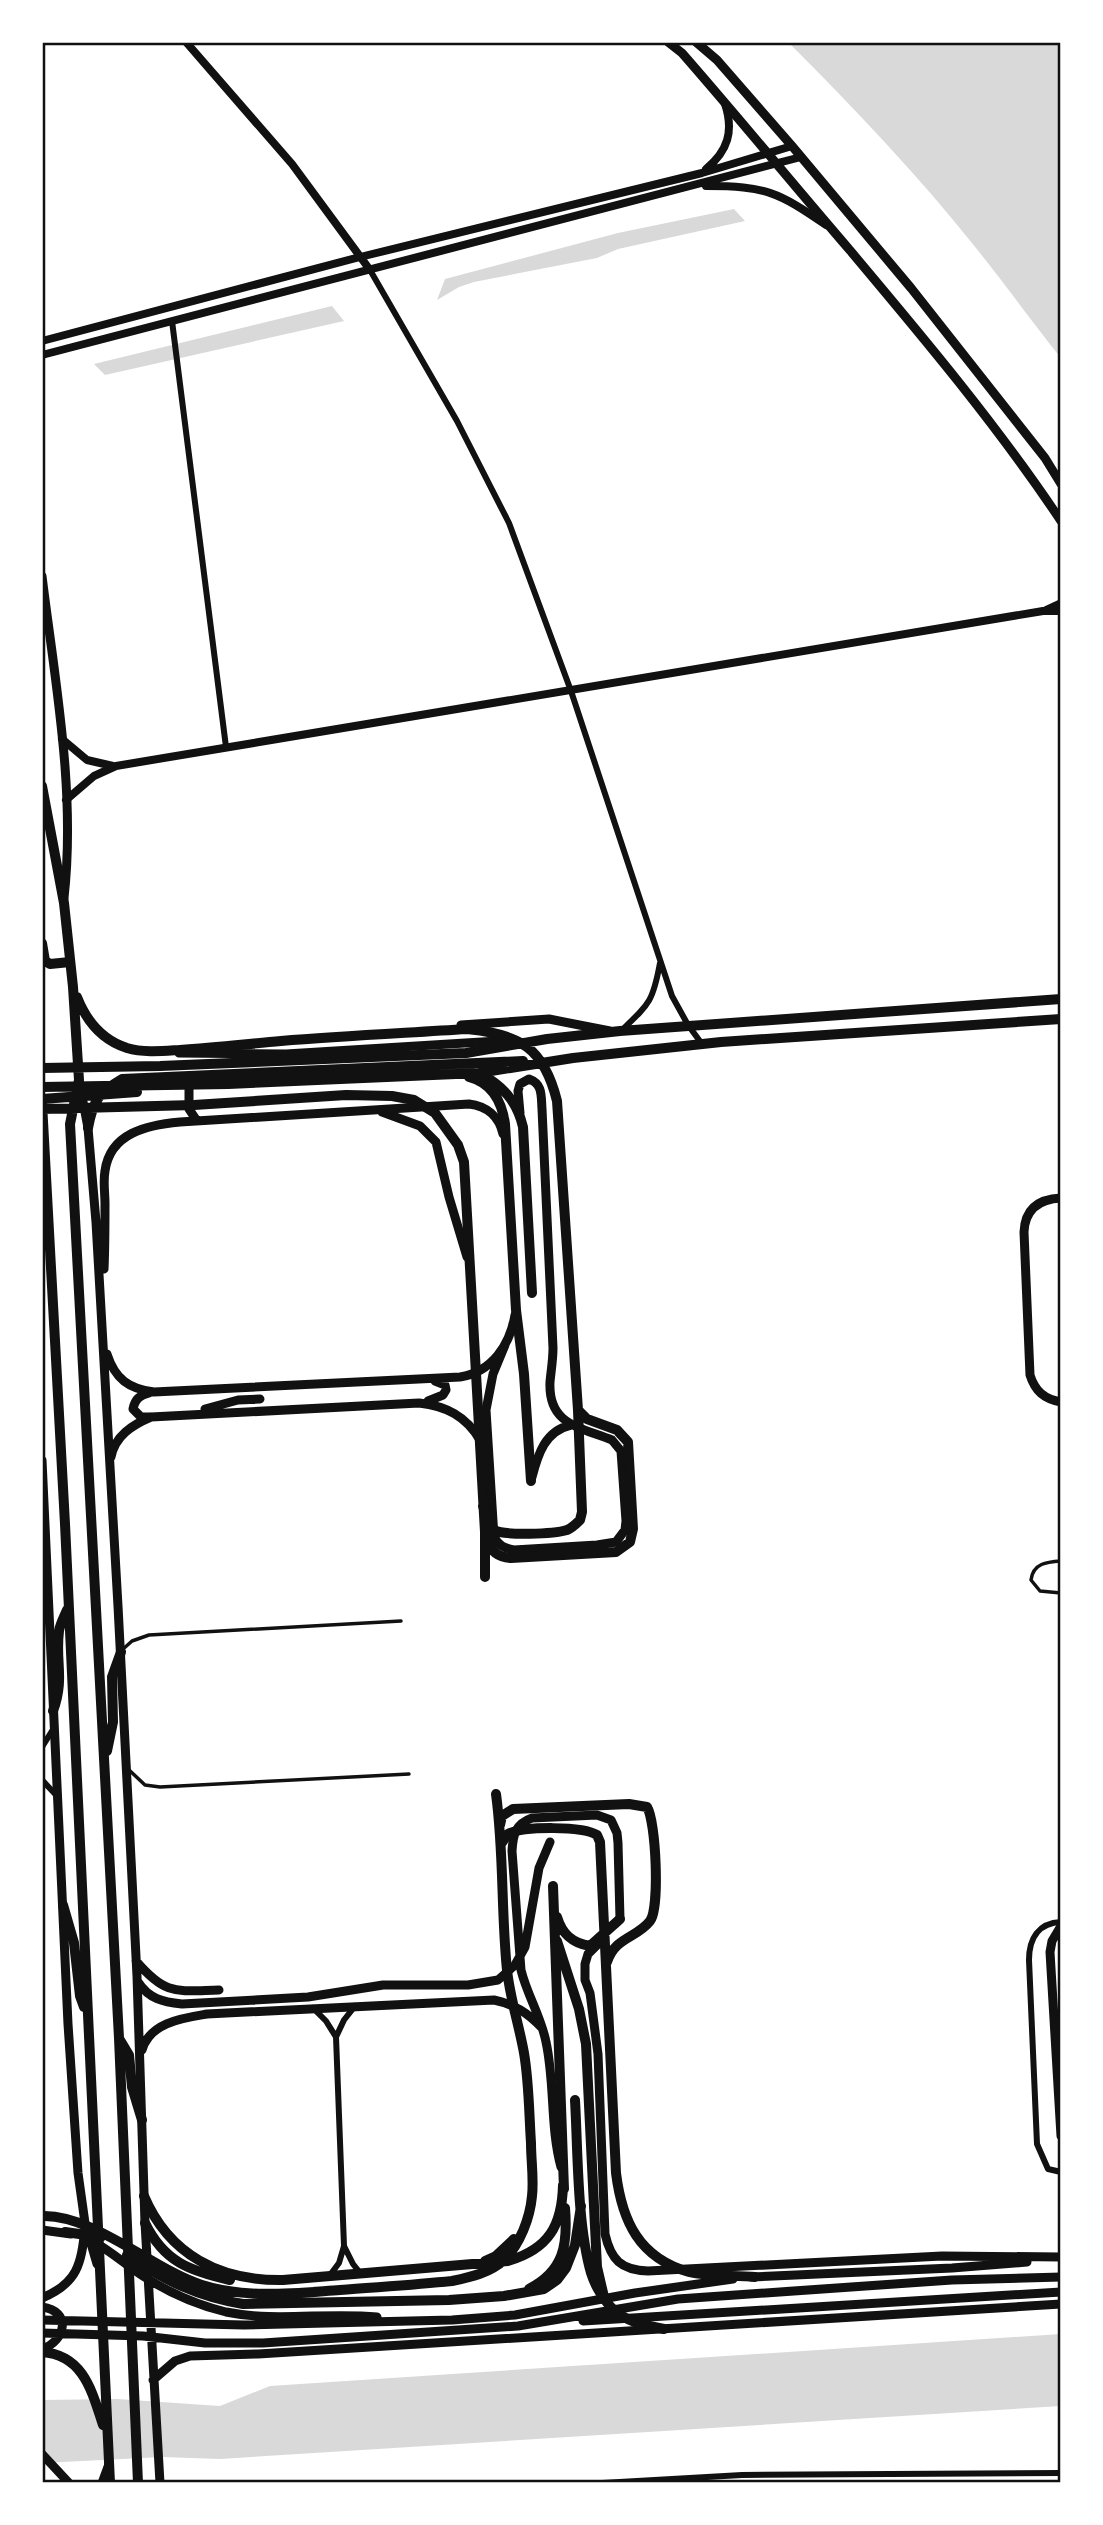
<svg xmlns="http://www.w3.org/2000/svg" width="1103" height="2525" font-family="Manrope,sans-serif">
<rect width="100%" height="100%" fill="#fff"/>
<!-- water -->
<path fill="#d9d9d9" d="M 788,42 L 1061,42 L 1061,358 C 1032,322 1005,284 976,248 C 918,175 854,108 788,42 Z
M 734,209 L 745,221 L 618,249 L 597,258 L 474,282 L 459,287 L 437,300 L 445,279 L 618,233 Z
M 332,306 L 344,321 L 105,375 L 94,364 Z
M 1061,2334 L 1061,2406 L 220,2459 L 162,2457 L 42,2463 L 42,2400 L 117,2399 L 220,2406 L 270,2386 Z"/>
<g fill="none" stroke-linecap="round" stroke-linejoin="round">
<!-- service -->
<path stroke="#111" stroke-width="3.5" d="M 1061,1561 C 1047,1562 1033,1563 1031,1580 L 1040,1591 L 1061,1593
M 122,1650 L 132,1641 L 149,1635 L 401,1621
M 128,1769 L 145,1785 L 160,1787 L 409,1774"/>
<!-- minor -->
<path stroke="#111" stroke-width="6" d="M 370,270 L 457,421 L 509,523 L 571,691 L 672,996 L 688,1025 L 702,1044
M 172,321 L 226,747
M 622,1030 C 650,1003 653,1001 660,963
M 42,1747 L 52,1731
M 42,1780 L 57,1796
M 1061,1922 C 1038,1923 1029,1939 1029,1960 L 1037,2144 L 1048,2169 L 1061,2172
M 313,2008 L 326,2021 L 336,2037
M 344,2246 L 353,2264 L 361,2274
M 330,2275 L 339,2263 L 344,2246 L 336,2037 L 344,2020 L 355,2006
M 602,2483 L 742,2475 L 1061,2473"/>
<!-- tertiary -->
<path stroke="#111" stroke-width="8" d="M 186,42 L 292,164 L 370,270
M 706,169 C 728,151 734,131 725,104
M 706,186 C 766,186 778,192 826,225
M 42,341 L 360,257 L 702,173 L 792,146
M 42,355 L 801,157
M 1046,610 L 1061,603
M 62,739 L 87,760 L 113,766
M 66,800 L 94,776 L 116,766 L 1043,611 L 1061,611"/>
<!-- secondary -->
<path stroke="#111" stroke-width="9" d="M 668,42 L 682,53 C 738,117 792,183 848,248 C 922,336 997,425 1061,521
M 696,42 L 717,60 L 792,146 L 911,288 L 1045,458 L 1061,484
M 42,576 C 55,682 76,791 64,898
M 461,1025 L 549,1019 L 610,1031
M 179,1053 L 286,1054 L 515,1040
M 189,1081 L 189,1109 L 197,1121
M 81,1091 L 88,1128 L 96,1222 L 118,1606 L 137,1976 L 145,2223 L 160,2483
M 382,1112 L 420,1126 L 436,1142 L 449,1197 L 467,1257
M 1061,1198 C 1039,1199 1025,1209 1024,1232 L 1030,1375 C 1035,1391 1044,1399 1061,1402
M 104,1269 C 105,1247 105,1226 105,1204 C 105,1193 103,1181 105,1171 C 110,1133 147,1125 180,1122 L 469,1104 C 486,1106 499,1116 503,1134
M 505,1345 L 493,1374 L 486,1410 L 494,1537 C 499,1546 504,1548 514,1550 L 597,1545 L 616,1542 L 625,1530 L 626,1521 L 621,1451 L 612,1440 C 580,1427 548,1425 550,1382 C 551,1371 553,1360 553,1348 L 542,1109 C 541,1096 543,1084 529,1079 L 520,1084 L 518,1091 L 520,1113
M 107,1354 C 115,1379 129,1389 154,1392 L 460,1377 C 492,1372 510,1345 515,1315
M 149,1393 C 139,1396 135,1399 133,1409 L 141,1417 L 150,1417
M 428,1401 L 443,1395 L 446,1390 L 445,1385 L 435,1381
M 205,1409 L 238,1400 L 260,1399
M 111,1457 C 115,1436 132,1425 151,1417 L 419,1403 C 446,1406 466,1416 480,1440
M 42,1460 L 68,2024 L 78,2173 L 85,2223 L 97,2264
M 532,1477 C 538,1454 545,1431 571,1425
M 1061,1926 L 1052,1941 L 1050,1952 L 1061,2136
M 599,1943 L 588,1954 L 585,1964 L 585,1980 L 590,1993 L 598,2054 L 605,2234 C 611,2260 621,2270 648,2271 L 942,2256 L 1061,2257
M 136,1961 C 166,1996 176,1991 219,1990
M 138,1982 C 149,1999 163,2002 182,2004 L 308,1997 L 383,1985 L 468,1985 L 498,1980 L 515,1965 L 525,1947 L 539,1868 L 550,1842
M 142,2050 C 150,2022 183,2018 207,2014 L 494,2000 C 514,2004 528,2013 542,2028
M 561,2167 C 550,2127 555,2083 546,2042 C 541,2016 527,1995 521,1970 L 512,1851 C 513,1835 515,1824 532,1818 L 597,1815 L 611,1820 L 617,1833 L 618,1843 L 620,1919 L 615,1924
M 42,2230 L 71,2234
M 94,2242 C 112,2252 126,2265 143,2276 C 168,2292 197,2305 226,2312 C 275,2322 327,2312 377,2317
M 751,2277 L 952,2268 L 1027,2262
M 42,2298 C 78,2283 81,2264 85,2229
M 42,2307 C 72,2311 66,2341 42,2349
M 42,2320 L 244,2325 L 452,2320 L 515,2315 L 635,2293 L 733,2279
M 583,2321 L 1061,2292
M 42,2333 L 143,2336 L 205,2343 L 263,2343 L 518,2326 L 678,2299 L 952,2280 L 1061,2277
M 153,2380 L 175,2361 L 190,2356 L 258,2354 L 1061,2304
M 42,2454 L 69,2483
M 102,2483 L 109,2464"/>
<!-- primary -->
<path stroke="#111" stroke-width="10" d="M 42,786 L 64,903 L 73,987 L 79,1080 L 70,1124 L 119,2038 L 138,2483
M 42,943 L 45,961 L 50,964 L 70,962
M 77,997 C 86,1020 102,1040 127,1048 C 144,1053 163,1051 180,1050 C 214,1048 247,1044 281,1041 C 343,1036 405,1033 467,1029 C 520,1034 544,1048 557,1101 L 578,1410 L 582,1512 L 580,1520 C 576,1524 572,1528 567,1530 C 554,1534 505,1536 494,1530 C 485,1525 485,1515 483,1506
M 42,1068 L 160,1066 L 466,1053 L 547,1039 L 620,1031 L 1061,999
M 479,1073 C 503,1086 517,1101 523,1127 L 532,1293
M 469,1077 C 492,1083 502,1102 505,1124 L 516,1310 L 524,1374 L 531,1481
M 42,1087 L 228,1084 L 479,1073 L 573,1058 L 721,1042 L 1061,1019
M 42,1099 L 137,1092
M 42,1103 L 65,1524 L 110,2483
M 42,1109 L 194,1105 L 346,1095 L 392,1096 L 414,1100 L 435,1113 L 458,1145 L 464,1162 L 485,1532 L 485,1577
M 88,1128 C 93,1101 98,1093 122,1079 L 523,1061
M 487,1539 C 491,1552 498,1557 511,1558 L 616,1552 L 630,1542 L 633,1529 L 628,1442 L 617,1430 L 587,1419 L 578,1410
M 53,1711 C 65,1678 55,1662 59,1631 C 60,1624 64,1617 67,1610
M 107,1751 L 113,1722 L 112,1677 L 121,1652
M 500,1825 L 502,1816 L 513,1809 L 629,1804 L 647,1807 C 656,1821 660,1908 650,1921 C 637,1938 615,1937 607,1962
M 501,1844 L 508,1834 C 524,1826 583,1826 597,1835 L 600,1842 L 616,2173 C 622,2221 639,2258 689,2272 C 709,2277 734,2275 755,2277
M 553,1886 L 564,2189
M 63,1905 L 74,1943 L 80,1996 L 84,2007
M 557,1917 C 562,1934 572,1943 590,1946 L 620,1919
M 557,1941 L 579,2009 L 586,2044 L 597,2267 L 604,2297
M 120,2040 L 129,2055 L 132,2087 L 142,2120
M 575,2100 C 578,2152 577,2224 591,2273 C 595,2286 604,2301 614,2310 C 629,2323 645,2325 664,2329
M 144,2196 C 169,2255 220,2281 283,2280 L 508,2261 C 549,2249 562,2225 563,2185
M 42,2216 C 93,2214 154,2270 202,2285 C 246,2299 295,2293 340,2290 C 377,2287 414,2285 452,2281 C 471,2277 490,2273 505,2259 C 520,2244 530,2218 532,2196 C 534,2179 531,2161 531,2143 C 529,2113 529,2082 524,2053 C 519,2025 510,1998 507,1970 C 501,1911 504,1852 496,1794
M 145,2223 C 164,2262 190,2271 230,2280
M 65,2232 L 101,2237
M 127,2255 C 163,2280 199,2297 243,2304 L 449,2300 L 504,2296 L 544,2289 L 557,2280 L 566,2268 L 575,2245 L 581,2206
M 485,2261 L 496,2256 L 514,2239
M 529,2289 C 564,2271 568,2245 565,2208
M 42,2352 C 84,2355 92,2392 103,2425"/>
</g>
<!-- border -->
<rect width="1103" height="2525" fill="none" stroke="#ffffff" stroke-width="88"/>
<rect x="44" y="44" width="1015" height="2437" fill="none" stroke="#111" stroke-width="2.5"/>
</svg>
